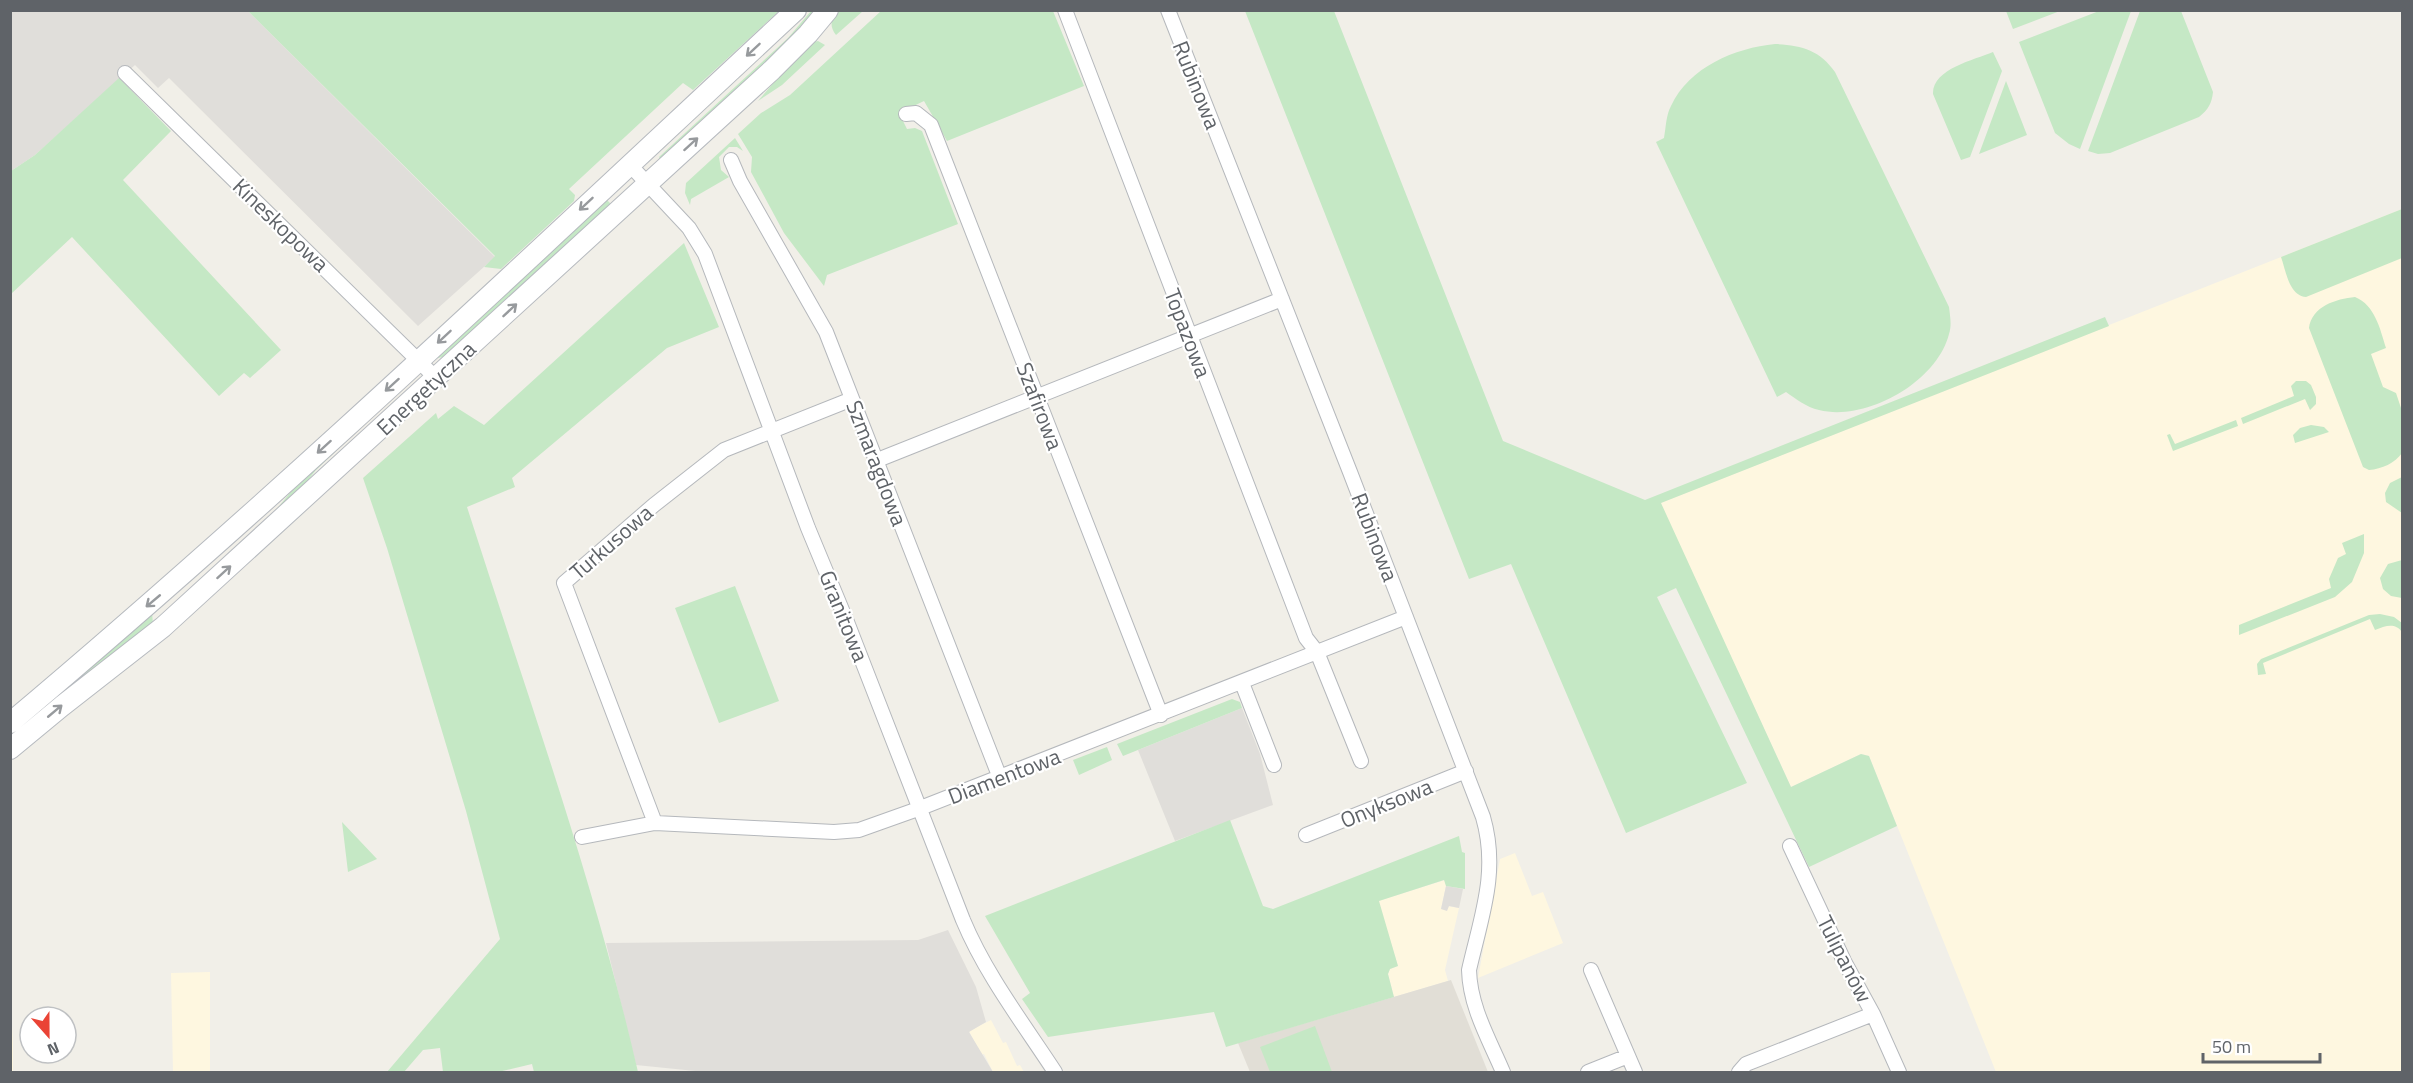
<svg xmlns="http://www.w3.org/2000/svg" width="2413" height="1083" font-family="'Titillium Web',sans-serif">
<rect width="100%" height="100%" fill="#f1efe8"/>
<!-- commercial -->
<path fill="#fef7e0" d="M 2402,209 L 2402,1072 L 1996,1072 L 1869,756 L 1861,754 L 1791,787 L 1660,503 Z
M 1515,853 L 1532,896 L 1543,892 L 1563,943 L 1478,978 L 1500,859 Z
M 1445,880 L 1446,886 L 1441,909 L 1448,906 L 1459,908 L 1445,970 L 1448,981 L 1394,997 L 1388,974 L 1390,969 L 1398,966 L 1378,901 Z
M 210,972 L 210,1072 L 173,1072 L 171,973 Z
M 10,992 L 13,1043 L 13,1072 L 10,1072 Z
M 991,1020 L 1003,1043 L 1006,1042 L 1017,1066 L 1020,1065 L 1024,1072 L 993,1072 L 984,1054 L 981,1055 L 969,1031 Z"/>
<!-- industrial -->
<path fill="#e0deda" d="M 11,11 L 248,11 L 495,257 L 418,326 L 169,78 L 158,88 L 135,65 L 35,155 L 11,171 Z
M 1242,708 L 1260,754 L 1273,805 L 1175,841 L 1138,750 Z
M 1446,886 L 1463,889 L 1459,908 L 1449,906 L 1447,911 L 1441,909 Z
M 948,930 L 976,987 L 986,1022 L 969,1032 L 993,1072 L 705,1072 L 636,1065 L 606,943 L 918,940 Z"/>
<!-- education -->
<path fill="#e1ded6" d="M 1451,980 L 1488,1072 L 1250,1072 L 1238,1043 Z"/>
<!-- green -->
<path fill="#c5e8c5" d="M 248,11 L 779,11 L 693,90 L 683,83 L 569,189 L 575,195 L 574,201 L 501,269 L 484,267 L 495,256 Z
M 811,11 L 818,11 L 792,39 L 660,159 L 659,157 L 788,38 Z
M 837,11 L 863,11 L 836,35 C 829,26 831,19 837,11 Z
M 881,11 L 1053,11 L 1084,86 L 947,141 L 924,101 L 899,113 L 907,129 L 915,128 L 922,131 L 958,224 L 827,275 L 824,286 L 784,233 L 751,172 L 752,157 L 738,134 L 761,113 L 790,95 Z
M 1245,11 L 1334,11 L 1503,441 L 1645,500 L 2105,317 L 2109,326 L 1661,503 L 1791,787 L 1861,754 L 1869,756 L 1897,826 L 1809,867 L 1676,588 L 1657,597 L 1747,783 L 1626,833 L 1511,564 L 1469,579 Z
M 2006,11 L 2060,11 L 2013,29 Z
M 2099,11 L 2131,11 L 2080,149 L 2069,144 L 2055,133 L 2019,42 Z
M 2140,11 L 2181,11 L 2213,92 C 2212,103 2208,110 2199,117 L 2110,153 L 2098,154 L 2088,151 Z
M 818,41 L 825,45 L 782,85 L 758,101 L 807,44 Z
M 1775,44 C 1801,45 1820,50 1835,72 L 1949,307 C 1950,316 1952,325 1949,334 C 1937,382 1866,422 1819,410 C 1806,407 1796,399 1786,392 L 1777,397 L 1656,142 L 1664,138 C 1666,127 1666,115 1671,106 C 1689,67 1735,48 1775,44 Z
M 1993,52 L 2002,71 L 1970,157 L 1961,160 L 1933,94 C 1932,69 1974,60 1993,52 Z
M 119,78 L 171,131 L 123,180 L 281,350 L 250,378 L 244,373 L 219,396 L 72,237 L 11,294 L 11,171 L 35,155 Z
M 2006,81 L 2027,135 L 1979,154 Z
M 735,138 L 743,151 L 737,147 L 729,147 L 719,157 L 721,170 L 729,177 L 691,199 L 690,205 L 685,193 L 686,183 Z
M 605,198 L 612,205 L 448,356 L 438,358 L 436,355 Z
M 2402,209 L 2402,258 L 2306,297 C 2289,296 2286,271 2281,257 Z
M 684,243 L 719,327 L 667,348 L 512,478 L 515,487 L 467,507 C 527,695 594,880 638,1072 L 534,1072 L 532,1064 L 498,1072 L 443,1072 L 440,1048 L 423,1050 L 404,1072 L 387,1072 L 500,939 L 466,811 L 387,548 L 363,478 L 436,413 L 438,419 L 454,406 L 484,425 Z
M 2355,297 C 2375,305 2380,329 2386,348 L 2371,354 L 2383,387 L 2396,393 L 2402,411 L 2402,453 C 2395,463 2382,469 2369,470 L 2363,467 L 2309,328 C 2312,306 2336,299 2355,297 Z
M 2296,381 L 2306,381 L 2311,385 L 2316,397 L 2316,404 L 2310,410 L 2305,399 L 2243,424 L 2241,418 L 2294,396 L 2291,386 Z
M 408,383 L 316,470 L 293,499 L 194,586 L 271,516 L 294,488 Z
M 2236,420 L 2238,426 L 2173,451 L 2167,435 L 2170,434 L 2175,444 Z
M 2311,425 L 2324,427 L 2329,432 L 2295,443 L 2293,435 L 2300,428 Z
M 2402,477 L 2402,513 L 2386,502 L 2385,493 L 2390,483 Z
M 2364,534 L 2364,553 L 2352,582 L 2335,597 L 2239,635 L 2239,625 L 2331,588 L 2329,579 L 2338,558 L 2346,554 L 2342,543 Z
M 2402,560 L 2402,598 L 2391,596 L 2383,589 L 2380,578 L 2388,564 Z
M 735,586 L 779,701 L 719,723 L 675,608 Z
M 152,612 L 153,625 L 11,738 L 11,733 Z
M 2380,614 L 2394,617 L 2402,623 L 2402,632 C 2395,622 2385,626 2375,630 L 2370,619 L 2263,663 L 2266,674 L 2258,675 L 2257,664 L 2261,659 L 2369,615 Z
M 1232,699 L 1240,702 L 1242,708 L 1123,756 L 1117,744 Z
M 1107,747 L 1112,760 L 1079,775 L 1073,760 Z
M 1230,820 L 1263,906 L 1273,909 L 1459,836 L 1462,852 L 1465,853 L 1465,889 L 1446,886 L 1444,880 L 1379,901 L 1398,966 L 1390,969 L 1388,974 L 1394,997 L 1226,1047 L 1214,1012 L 1048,1037 L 1022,999 L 1030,993 L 985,916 Z
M 342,822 L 377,859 L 348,872 Z
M 1315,1026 L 1332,1072 L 1270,1072 L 1260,1047 Z"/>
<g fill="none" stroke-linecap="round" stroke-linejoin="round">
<defs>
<path id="street" d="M 1065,10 L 1306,638 L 1317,652 L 1361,761
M 1168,10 L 1350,472 L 1483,817 C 1499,872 1481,917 1469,970 C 1470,1007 1489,1039 1503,1072
M 125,73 L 436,378
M 906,114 L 916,113 L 931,125 L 1161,715
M 731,160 L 740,181 L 826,332 L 1000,778
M 629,164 L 689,228 L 705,254 L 808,528 L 847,622 L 963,920 C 986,975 1023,1023 1055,1072
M 875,461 L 1282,299
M 1242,683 L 1274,765
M 655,823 L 564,583 L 654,505 L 724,450 L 852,399
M 1306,835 L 1466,771
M 582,837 L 655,823 L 834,832 L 859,830 L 918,809 L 1406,617
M 1790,846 L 1844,961 L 1873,1014 L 1899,1072
M 1591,970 L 1635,1072
M 1588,1072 L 1628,1056
M 1739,1072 L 1746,1064 L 1873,1014"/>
<path id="secondary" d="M 10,723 C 281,495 537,251 796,10
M 10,749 L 62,706 L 163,627 L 772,70 L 808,34 L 828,10"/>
</defs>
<!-- street casing -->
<use href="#street" stroke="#b5b8bc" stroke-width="16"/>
<!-- secondary casing -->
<use href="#secondary" stroke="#b6babf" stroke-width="22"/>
<!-- street -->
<use href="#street" stroke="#fff" stroke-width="14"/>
<!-- secondary -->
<use href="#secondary" stroke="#fff" stroke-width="20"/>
</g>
<!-- one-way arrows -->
<defs><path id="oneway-shaft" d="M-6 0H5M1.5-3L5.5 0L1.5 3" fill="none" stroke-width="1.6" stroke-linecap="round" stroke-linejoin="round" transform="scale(1.5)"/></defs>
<g stroke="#979a9d">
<use href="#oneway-shaft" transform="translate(753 50) rotate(137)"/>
<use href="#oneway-shaft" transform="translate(691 144) rotate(-42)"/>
<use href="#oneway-shaft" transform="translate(586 204) rotate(137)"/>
<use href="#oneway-shaft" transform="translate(510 310) rotate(-43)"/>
<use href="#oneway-shaft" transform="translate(444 337) rotate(137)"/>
<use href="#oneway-shaft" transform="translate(392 385) rotate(138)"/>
<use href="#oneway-shaft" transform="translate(324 447) rotate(138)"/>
<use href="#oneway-shaft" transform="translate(224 572) rotate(-42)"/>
<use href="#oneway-shaft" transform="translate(153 601) rotate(140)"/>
<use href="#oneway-shaft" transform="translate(55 711) rotate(-40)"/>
</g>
<g text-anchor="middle" stroke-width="4.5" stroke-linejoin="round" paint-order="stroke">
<!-- street labels -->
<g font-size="22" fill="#5f6368" stroke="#fff">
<text transform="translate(1197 85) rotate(68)" y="8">Rubinowa</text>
<text transform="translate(281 225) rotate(44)" y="8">Kineskopowa</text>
<text transform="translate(1188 333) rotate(69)" y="8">Topazowa</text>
<text transform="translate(426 388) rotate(-43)" y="8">Energetyczna</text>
<text transform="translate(1040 406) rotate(69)" y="8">Szafirowa</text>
<text transform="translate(877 463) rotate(69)" y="8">Szmaragdowa</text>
<text transform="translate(1375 537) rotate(69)" y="8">Rubinowa</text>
<text transform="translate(611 542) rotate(-41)" y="8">Turkusowa</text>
<text transform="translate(844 616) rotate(68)" y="8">Granitowa</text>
<text transform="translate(1004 776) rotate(-21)" y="8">Diamentowa</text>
<text transform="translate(1386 803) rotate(-22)" y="8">Onyksowa</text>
<text transform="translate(1845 959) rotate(63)" y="8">Tulipanów</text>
</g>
</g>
<!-- border -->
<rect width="2413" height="1083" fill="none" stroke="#5f6368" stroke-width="24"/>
<!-- north arrow -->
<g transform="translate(48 1035) rotate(159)"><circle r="28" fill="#ffffff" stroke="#bfc1c3" stroke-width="1.5"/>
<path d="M0-4.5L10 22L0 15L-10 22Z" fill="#ea4335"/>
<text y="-9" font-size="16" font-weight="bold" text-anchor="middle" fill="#5f6368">N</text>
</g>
<!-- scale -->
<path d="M2203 1053v9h117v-9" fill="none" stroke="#5f6368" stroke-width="3"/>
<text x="2212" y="1053" font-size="18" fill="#5f6368" stroke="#ffffff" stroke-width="4.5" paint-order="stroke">50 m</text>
</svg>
